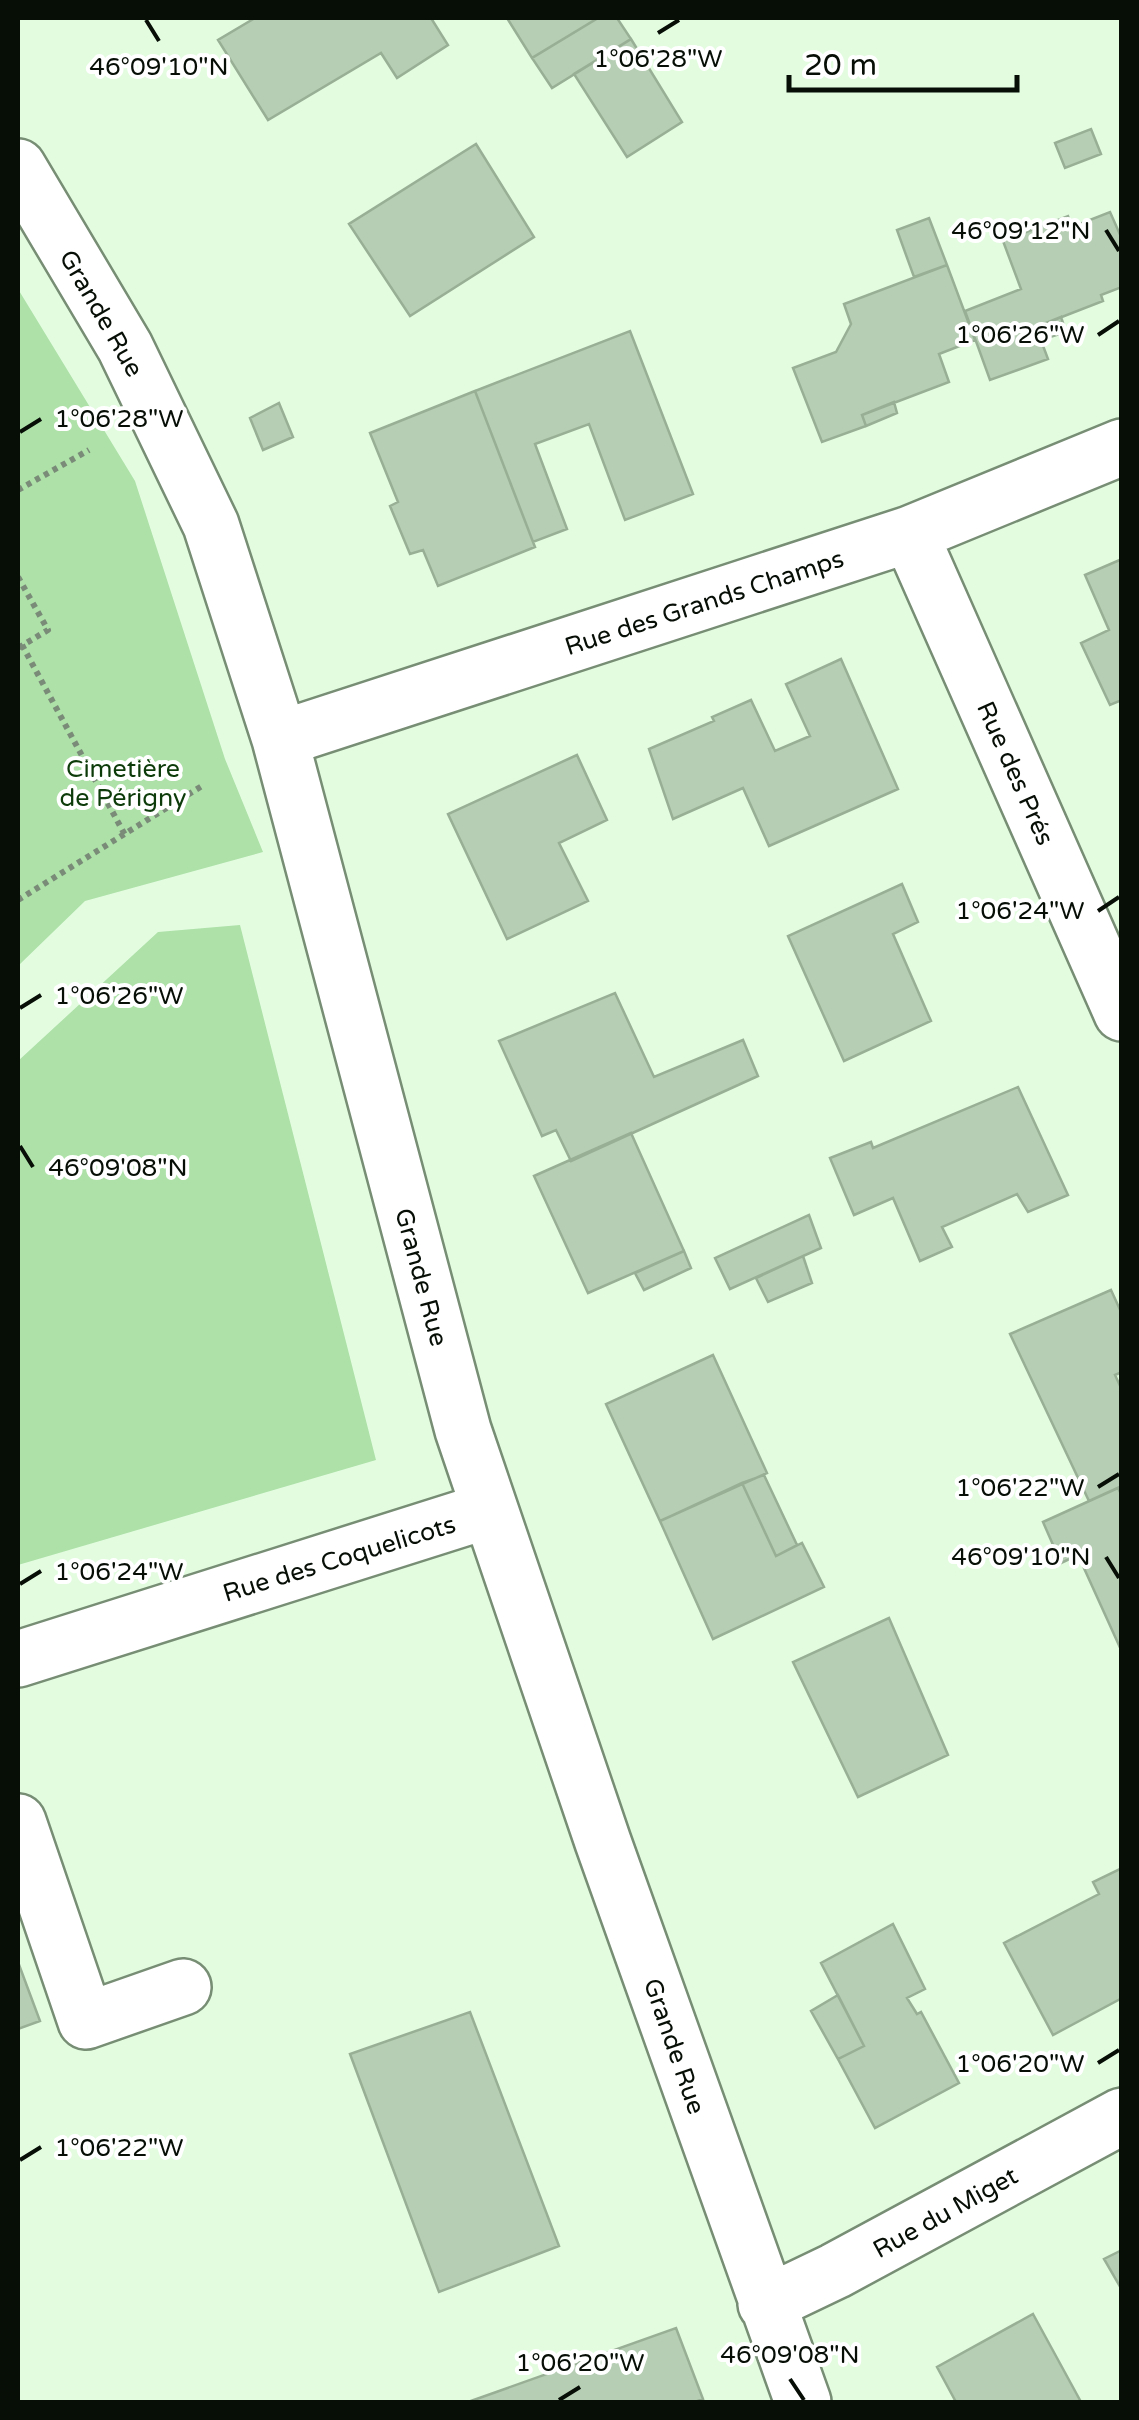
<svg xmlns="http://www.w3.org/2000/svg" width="1139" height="2420" font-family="'Varela Round',sans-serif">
<rect width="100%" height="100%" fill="#e3fce0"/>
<!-- green -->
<path fill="#ade1a8" d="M 18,289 L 135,481 L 225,759 L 263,852 L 85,901 L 18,966 Z
M 240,925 L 376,1460 L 18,1565 L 18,1061 L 158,932 Z"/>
<!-- building -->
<path fill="#b6ceb3" stroke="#98af95" stroke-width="2.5" d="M 255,18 L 431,18 L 448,45 L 397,78 L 381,53 L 268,120 L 218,40 Z
M 507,18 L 598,18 L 532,58 Z
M 598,18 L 617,18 L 631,39 L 552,88 L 532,58 Z
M 631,39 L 682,122 L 627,157 L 574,74 Z
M 1091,129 L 1101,154 L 1065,168 L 1055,143 Z
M 476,144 L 534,237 L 410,316 L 349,224 Z
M 1110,212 L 1122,239 L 1122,287 L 1101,295 L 1103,301 L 1036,327 L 1048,359 L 990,380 L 965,311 L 1021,289 L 1003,241 L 1068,216 L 1072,227 Z
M 929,218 L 947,265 L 914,277 L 897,230 Z
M 947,265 L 975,340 L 939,354 L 949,382 L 862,415 L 866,426 L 822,442 L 793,368 L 836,352 L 851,324 L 844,304 Z
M 1061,317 L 1066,332 L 1041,340 L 1036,327 Z
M 630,331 L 693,494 L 625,520 L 589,424 L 535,444 L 567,529 L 533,542 L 475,391 Z
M 475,391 L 535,547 L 438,586 L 423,550 L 410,554 L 390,506 L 398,502 L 370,433 Z
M 894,402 L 897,413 L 866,426 L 862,415 Z
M 279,403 L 293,437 L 263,450 L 250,418 Z
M 1122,559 L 1122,700 L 1110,705 L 1081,643 L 1109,630 L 1085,575 Z
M 841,659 L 898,789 L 769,846 L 743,788 L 673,819 L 649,749 L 714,721 L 712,717 L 751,700 L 775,751 L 810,736 L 786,684 Z
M 577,755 L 607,820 L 559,843 L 588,901 L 507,939 L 448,814 Z
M 902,884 L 918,922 L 893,934 L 931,1021 L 844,1061 L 788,936 Z
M 615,993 L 654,1077 L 743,1040 L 758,1076 L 571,1161 L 556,1130 L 542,1136 L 499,1041 Z
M 1018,1087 L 1068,1195 L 1028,1212 L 1017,1194 L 942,1227 L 952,1247 L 920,1261 L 893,1198 L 854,1215 L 830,1158 L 871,1142 L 873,1148 Z
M 631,1133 L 684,1251 L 588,1293 L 534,1176 Z
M 809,1215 L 821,1248 L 730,1289 L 715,1258 Z
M 684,1251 L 691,1268 L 644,1290 L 635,1273 Z
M 803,1256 L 812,1283 L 768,1302 L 756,1278 Z
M 1111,1290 L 1122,1314 L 1122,1372 L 1115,1375 L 1122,1390 L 1122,1486 L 1089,1501 L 1010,1334 Z
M 713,1355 L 767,1473 L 660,1521 L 606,1404 Z
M 764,1475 L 797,1545 L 776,1556 L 742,1483 Z
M 742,1483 L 776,1556 L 802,1543 L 824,1587 L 713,1639 L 660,1521 Z
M 1118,1488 L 1122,1496 L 1122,1652 L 1078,1555 L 1061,1563 L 1043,1522 Z
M 889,1618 L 948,1755 L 858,1797 L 793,1662 Z
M 1122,1868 L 1122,1998 L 1053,2035 L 1004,1943 L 1099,1894 L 1093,1882 Z
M 893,1924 L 925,1989 L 907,1998 L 917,2014 L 921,2012 L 959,2083 L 875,2128 L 838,2059 L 864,2046 L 821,1963 Z
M 18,1962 L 40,2021 L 18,2029 Z
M 838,1995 L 864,2046 L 838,2059 L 811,2011 Z
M 470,2012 L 559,2246 L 439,2292 L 350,2054 Z
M 1122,2250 L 1122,2290 L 1104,2259 Z
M 1033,2314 L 1081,2402 L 956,2402 L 937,2367 Z
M 676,2328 L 703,2399 L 695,2402 L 468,2402 Z"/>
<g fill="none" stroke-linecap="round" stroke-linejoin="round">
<defs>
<path id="minor" d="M 18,167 L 125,347 L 211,525 L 280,739 L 463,1430 L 603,1842 L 803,2402
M 910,534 L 1122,1013
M 280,739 L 910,534 L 1122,447
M 18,1659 L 489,1510
M 18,1822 L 86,2021 L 183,1987
M 766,2304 L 835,2271 L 1122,2116"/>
</defs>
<!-- minor casing -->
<use href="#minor" stroke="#778d74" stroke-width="60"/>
<!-- path -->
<path stroke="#7a8b78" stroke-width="6" stroke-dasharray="5 5" stroke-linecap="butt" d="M 18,490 L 89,450
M 18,577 L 48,630 L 18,648
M 22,645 L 125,835
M 18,900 L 202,786"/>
<!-- minor -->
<use href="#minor" stroke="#fff" stroke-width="55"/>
</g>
<!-- ticks -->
<path fill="none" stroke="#060e06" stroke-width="4" d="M 146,20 L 159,41M 658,33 L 679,20M 1106,230 L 1119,251M 1098,335 L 1119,321M 20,432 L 41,419M 1098,911 L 1119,897M 20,1008 L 41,995M 20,1146 L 33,1167M 1098,1487 L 1119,1474M 1106,1557 L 1119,1578M 20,1584 L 41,1571M 1098,2063 L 1119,2050M 20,2160 L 41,2147M 790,2379 L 804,2400M 559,2400 L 580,2387"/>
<g text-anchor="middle" stroke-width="8" stroke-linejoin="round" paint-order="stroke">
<!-- street labels -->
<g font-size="25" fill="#060e06" stroke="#fff">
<text transform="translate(102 313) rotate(60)" y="9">Grande Rue</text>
<text transform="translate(704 602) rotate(-18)" y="9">Rue des Grands Champs</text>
<text transform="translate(1016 773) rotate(66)" y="9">Rue des Prés</text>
<text transform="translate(422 1277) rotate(75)" y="9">Grande Rue</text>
<text transform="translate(339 1558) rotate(-17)" y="9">Rue des Coquelicots</text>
<text transform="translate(675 2046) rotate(71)" y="9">Grande Rue</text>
<text transform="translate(945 2212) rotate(-29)" y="9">Rue du Miget</text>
</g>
<!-- park labels -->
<g font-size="25" fill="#0d3c0a" stroke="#fff">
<text x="123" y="777">Cimetière<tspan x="123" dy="29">de Périgny</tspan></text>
</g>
</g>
<g font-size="25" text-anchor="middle" fill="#060e06" stroke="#fff" stroke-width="8" stroke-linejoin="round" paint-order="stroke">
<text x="658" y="67">1°06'28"W</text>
<text x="159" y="75">46°09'10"N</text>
<text x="1021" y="239">46°09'12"N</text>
<text x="1020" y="343">1°06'26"W</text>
<text x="119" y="427">1°06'28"W</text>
<text x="1020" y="919">1°06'24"W</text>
<text x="119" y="1004">1°06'26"W</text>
<text x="118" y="1176">46°09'08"N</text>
<text x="1020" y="1496">1°06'22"W</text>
<text x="1021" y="1565">46°09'10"N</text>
<text x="119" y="1580">1°06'24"W</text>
<text x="1020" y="2072">1°06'20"W</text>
<text x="119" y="2156">1°06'22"W</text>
<text x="790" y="2363">46°09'08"N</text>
<text x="580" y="2371">1°06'20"W</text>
</g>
<!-- border -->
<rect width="1139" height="2420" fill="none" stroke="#060e06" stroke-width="40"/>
<!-- scale -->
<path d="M789 75v15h228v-15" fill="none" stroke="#060e06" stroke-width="5"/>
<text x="804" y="75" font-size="30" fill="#060e06" stroke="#ffffff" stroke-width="8" paint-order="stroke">20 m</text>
</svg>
